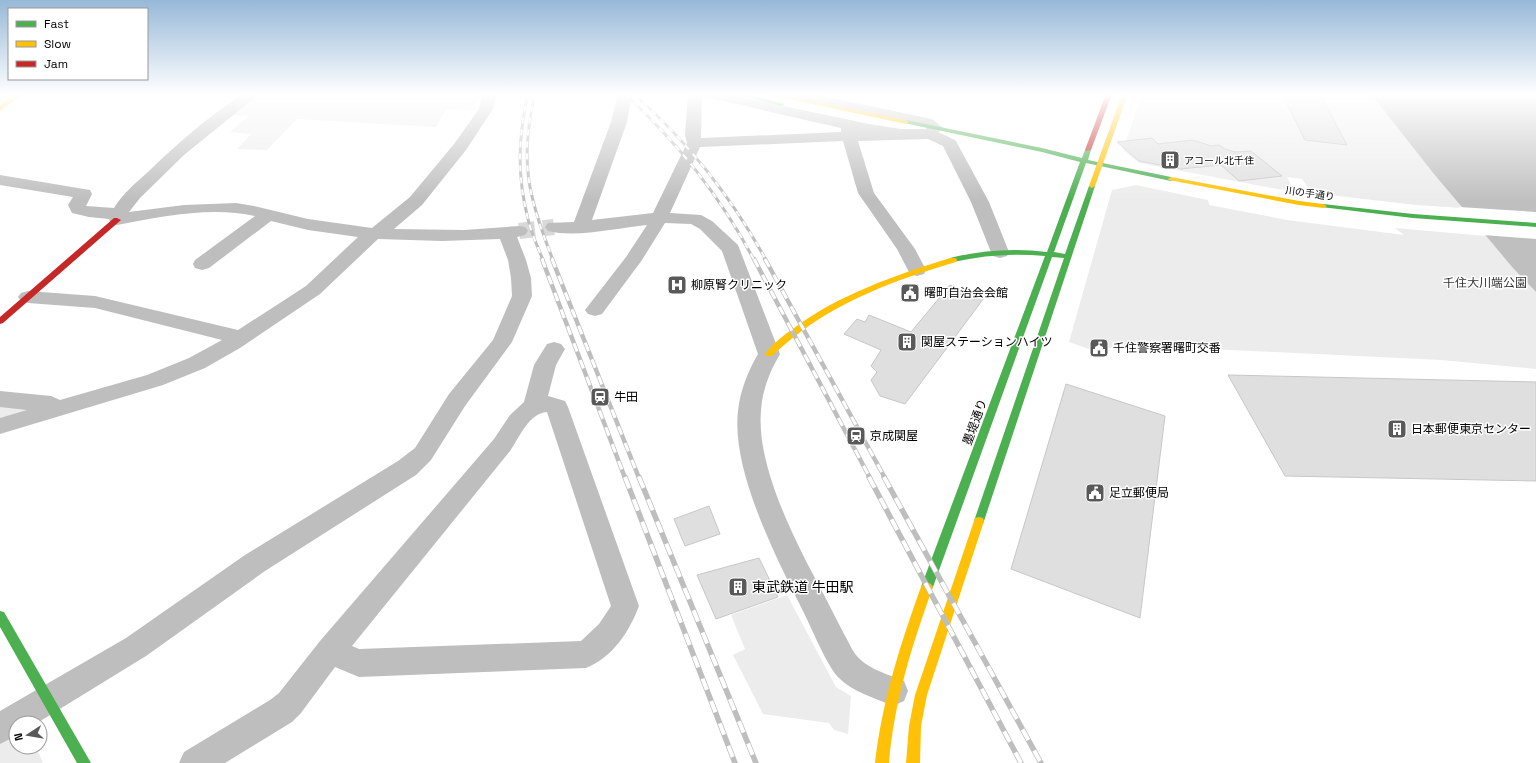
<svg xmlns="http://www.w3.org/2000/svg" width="1536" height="763" font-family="'Space Grotesk','Noto Sans JP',sans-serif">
<rect width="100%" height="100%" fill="#fff"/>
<!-- green -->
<path fill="#ececec" d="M 258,94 L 479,94 L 475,110 L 446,109 L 436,127 L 297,119 L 267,150 L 237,149 L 251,134 L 230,132 L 249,116 L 228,115 Z
M 1142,94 L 1371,94 L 1462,208 L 1416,205 L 1312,193 L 1302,179 L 1287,177 L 1294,191 L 1278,189 L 1139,163 L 1123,150 Z
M 1136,185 L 1208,200 L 1209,205 L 1287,220 L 1404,235 L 1395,228 L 1486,236 L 1536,292 L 1536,369 L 1441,360 L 1189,348 L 1138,346 L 1089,349 L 1069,342 L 1112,190 Z
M 0,403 L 34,406 L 31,411 L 0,421 Z
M 787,595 L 836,687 L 851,696 L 848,734 L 834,730 L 829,723 L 763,714 L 733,655 L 745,649 L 731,615 Z
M 16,732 L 16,747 L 36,747 L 43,763 L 0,763 L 0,741 Z"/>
<!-- water -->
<path fill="#bfbfbf" d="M 1371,94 L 1536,94 L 1536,292 L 1513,268 L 1434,174 Z"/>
<!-- pier -->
<path fill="#fff" d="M 1459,207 L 1536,212 L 1536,239 L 1483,235 Z"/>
<!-- building -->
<path fill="#dfdfdf" stroke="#c7c7c7" d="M 1282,94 L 1320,94 L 1347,145 L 1305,140 Z
M 1152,138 L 1158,144 L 1193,140 L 1211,146 L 1219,145 L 1225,149 L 1235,152 L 1251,151 L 1282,176 L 1239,181 L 1221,165 L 1181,169 L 1139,161 L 1117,142 Z
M 950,285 L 984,298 L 905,404 L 880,396 L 871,380 L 877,372 L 871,366 L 881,350 L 844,334 L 857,319 L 865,322 L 869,315 L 911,332 Z
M 1228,375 L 1536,382 L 1536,481 L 1285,476 Z
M 1066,384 L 1165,416 L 1140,618 L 1011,569 Z
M 709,506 L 720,534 L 685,546 L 674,519 Z
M 759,558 L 778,597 L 716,619 L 697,575 Z"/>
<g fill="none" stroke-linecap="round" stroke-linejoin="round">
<!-- street-tunnel -->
<path stroke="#d9d9d9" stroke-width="16" stroke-dasharray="16 8" stroke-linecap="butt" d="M 519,231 L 554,227"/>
<!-- street -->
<path fill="#bebebe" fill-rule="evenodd" d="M 243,94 L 259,94 L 184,155 L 140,198 L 129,212 L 184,205 L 236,203 L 254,206 L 308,219 L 372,228 L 410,197 L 454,144 L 479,109 L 482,94 L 496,94 L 493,109 L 466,150 L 422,205 L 394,229 L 464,230 L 519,226 L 525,227 L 528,231 L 525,235 L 517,237 L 526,260 L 531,278 L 532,296 L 512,342 L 465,406 L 431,460 L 416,475 L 265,571 L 146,656 L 37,723 L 16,723 L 16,736 L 0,744 L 0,711 L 126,638 L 245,555 L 398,461 L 415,448 L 449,394 L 493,340 L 512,296 L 511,278 L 508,260 L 500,239 L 442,241 L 378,239 L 320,294 L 240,348 L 205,368 L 163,385 L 0,434 L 0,418 L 27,410 L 0,407 L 0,391 L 51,396 L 60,400 L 147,375 L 189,358 L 222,340 L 95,308 L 28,303 L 21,301 L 18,297 L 21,293 L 28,291 L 95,296 L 238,330 L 306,286 L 358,237 L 308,230 L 271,221 L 209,268 L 202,270 L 195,268 L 193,264 L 195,260 L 255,216 C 211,206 160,217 117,225 L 111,224 L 109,219 L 89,217 L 72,213 L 68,205 L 73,197 L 0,185 L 0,175 L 90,190 L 92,194 L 86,206 L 114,208 C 123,193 137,182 150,170 C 179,142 209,116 243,94 Z
M 618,94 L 632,94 L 627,122 L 592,220 L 653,213 L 687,143 L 685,135 L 688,94 L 702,94 L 701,138 L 841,132 L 841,128 L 710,98 L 705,97 L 703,94 L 727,94 L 869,124 L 901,129 L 927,129 L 922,125 L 793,98 L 788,97 L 786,94 L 813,94 L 932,119 L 943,128 L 938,132 L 955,140 L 957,143 L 989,202 L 1009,252 L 1007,256 L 1000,258 L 993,256 L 991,252 L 971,202 L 943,146 L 928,139 L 858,141 L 874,193 L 915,249 L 926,270 L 924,274 L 917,276 L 910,274 L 897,249 L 858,193 L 843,141 L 700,147 L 670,213 L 701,215 L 712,221 L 738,245 L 780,354 C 770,371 762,391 761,411 C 756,467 797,545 823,593 C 830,607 837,620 844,634 C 848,640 851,649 856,655 C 867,669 888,674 904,681 L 908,691 L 904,701 L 893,706 C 875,698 853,692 839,678 C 828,668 811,627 803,611 C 777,559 731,471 738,411 C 740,391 748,371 758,354 L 722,251 L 700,229 L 691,224 L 665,223 L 642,260 L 602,314 L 595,316 L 588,314 L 585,310 L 626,257 L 647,225 C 617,228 576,238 548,231 L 545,227 L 548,223 L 574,222 L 611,122 Z
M 554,342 L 561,344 L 565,349 L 556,365 L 548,396 L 565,401 L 568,407 L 639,606 C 629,632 613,657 586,668 L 359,677 L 335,667 L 301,713 L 292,722 L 225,763 L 179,763 L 184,752 L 270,700 L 279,693 L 320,641 L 494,439 L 510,415 L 524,402 L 534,365 L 547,344 ZM 547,412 L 611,606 L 599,624 L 581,641 L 359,649 L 352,646 L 510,451 C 519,438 529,413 547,412 Z"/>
<!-- fast -->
<path fill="#4caf50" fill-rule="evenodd" d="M 734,94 L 744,94 L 785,104 L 782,106 Z
M 906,120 L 1042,148 L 1082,158 L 1085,150 L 1088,148 L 1091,150 L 1088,160 L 1171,177 L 1174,179 L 1171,181 L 1086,163 L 1054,252 L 1065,254 L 1089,186 L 1092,184 L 1095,186 L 984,521 L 983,524 L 979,525 L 975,524 L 974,521 L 1064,258 L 1052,257 L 933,587 L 931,590 L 927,592 L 923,590 L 921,587 L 1045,256 C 1014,253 984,255 953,262 L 949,260 L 950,258 C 982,250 1014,248 1047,252 L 1080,162 L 1042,152 L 904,123 L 903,122 Z
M 1323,204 L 1413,214 L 1536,223 L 1536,227 L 1413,218 L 1321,207 L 1319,206 Z
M 0,611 L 4,612 L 91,763 L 77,763 L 0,627 Z"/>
<!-- slow -->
<path fill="#ffc107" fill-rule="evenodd" d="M 16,94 L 23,94 L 0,111 L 0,106 L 10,97 Z
M 765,94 L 776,94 L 906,120 L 909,122 L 906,124 Z
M 1122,94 L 1128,94 L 1095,186 L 1092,188 L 1090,187 L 1089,186 Z
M 1171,177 L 1299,201 L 1323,204 L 1327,206 L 1323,208 L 1299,205 L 1169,180 L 1168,179 Z
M 950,258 L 956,258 L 957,260 L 956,262 C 888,282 824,306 772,356 L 766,356 L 765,354 C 772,344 784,335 794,328 C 840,294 896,275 950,258 Z
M 979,517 L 983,518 L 984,521 L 927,695 L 921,726 L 920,763 L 906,763 L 909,726 L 915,695 L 974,521 L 975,518 Z
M 927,582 L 931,584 L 933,587 C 912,645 894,702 889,763 L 875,763 C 882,702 900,645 921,587 L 923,584 Z"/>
<!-- jam -->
<path fill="#c62828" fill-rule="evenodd" d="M 1106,94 L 1112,94 L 1091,150 L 1086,151 L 1085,150 Z
M 114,218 L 117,218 L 121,220 L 3,323 L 0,324 L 0,317 Z"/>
<defs>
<path id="rail-far2" d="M 528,94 C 518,137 517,176 528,219 C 531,233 538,247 543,260
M 535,94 C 519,161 528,197 553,260
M 625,94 C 677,142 721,197 754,260
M 634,94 C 687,141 732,198 766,260"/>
<path id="rail-far1" d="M 542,259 L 625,478
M 552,259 L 639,478
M 754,259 L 870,478
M 765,259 L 885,478"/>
<path id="rail" d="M 625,477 L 735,763
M 639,477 L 756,763
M 869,477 L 1021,763
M 884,477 L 1041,763"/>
</defs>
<!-- rail-far2 casing -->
<use href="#rail-far2" stroke="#bebebe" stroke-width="3"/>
<!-- rail-far1 casing -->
<use href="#rail-far1" stroke="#bebebe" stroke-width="4.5"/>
<!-- rail casing -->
<use href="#rail" stroke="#bebebe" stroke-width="5.5"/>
<!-- rail-far2 -->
<use href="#rail-far2" stroke="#fff" stroke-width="2" stroke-dasharray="6" stroke-linecap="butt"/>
<!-- rail-far1 -->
<use href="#rail-far1" stroke="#fff" stroke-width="3" stroke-dasharray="9" stroke-linecap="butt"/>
<!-- rail -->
<use href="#rail" stroke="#fff" stroke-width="4" stroke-dasharray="12" stroke-linecap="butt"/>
</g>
<!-- sky -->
<linearGradient id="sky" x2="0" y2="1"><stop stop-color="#97b8d8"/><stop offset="0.47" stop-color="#fff"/><stop offset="1" stop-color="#fff" stop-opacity="0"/></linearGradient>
<rect width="1536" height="201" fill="url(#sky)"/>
<!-- icons -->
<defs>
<symbol id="building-square" viewBox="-11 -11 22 22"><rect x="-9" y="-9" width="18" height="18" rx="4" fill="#595959" stroke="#fff"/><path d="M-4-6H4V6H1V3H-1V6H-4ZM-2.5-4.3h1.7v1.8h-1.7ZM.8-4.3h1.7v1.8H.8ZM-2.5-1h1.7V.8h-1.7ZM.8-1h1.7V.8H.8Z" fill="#fff"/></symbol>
<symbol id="hospital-square" viewBox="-11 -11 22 22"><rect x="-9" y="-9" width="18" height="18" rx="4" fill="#595959" stroke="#fff"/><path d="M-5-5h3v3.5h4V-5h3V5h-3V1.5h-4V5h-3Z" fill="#fff"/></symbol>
<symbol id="civic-square" viewBox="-11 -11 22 22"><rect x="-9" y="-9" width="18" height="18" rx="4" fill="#595959" stroke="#fff"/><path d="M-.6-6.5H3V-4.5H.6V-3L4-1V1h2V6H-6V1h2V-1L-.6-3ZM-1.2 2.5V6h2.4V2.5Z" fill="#fff"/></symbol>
<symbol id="station-square" viewBox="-11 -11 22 22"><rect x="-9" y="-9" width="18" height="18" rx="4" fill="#595959" stroke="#fff"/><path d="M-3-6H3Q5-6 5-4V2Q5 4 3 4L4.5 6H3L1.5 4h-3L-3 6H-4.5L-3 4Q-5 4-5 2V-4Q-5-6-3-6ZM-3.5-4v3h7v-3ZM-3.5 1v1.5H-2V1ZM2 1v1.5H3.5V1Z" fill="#fff"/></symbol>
</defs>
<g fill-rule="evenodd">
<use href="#building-square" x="1159" y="149" width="22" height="22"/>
<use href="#hospital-square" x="666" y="274" width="22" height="22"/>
<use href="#civic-square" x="899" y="282" width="22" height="22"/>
<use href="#building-square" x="896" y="331" width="22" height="22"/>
<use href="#civic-square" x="1088" y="337" width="22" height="22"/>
<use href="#station-square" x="589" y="386" width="22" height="22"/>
<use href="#building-square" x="1386" y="418" width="22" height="22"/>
<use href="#station-square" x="845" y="425" width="22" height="22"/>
<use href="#civic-square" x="1084" y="482" width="22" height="22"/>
<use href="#building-square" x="727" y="576" width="22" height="22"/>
</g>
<g text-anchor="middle" stroke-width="3" stroke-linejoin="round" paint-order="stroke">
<!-- far-poi labels -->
<g font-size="10" fill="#000" stroke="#fff" text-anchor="start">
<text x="1184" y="164">アコール北千住</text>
</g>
<!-- far-street labels -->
<g font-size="10" fill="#000" stroke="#fff">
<text transform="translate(1310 193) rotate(8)" y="4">川の手通り</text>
</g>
<!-- park labels -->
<g font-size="12" fill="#333" stroke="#fff">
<text x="1485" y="287">千住大川端公園</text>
</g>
<!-- poi labels -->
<g font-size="12" fill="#000" stroke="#fff" text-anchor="start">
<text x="691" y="289">柳原腎クリニック</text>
<text x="924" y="297">曙町自治会会館</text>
<text x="921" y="346">関屋ステーションハイツ</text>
<text x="1113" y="352">千住警察署曙町交番</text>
<text x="614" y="401">牛田</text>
<text x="1411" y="433">日本郵便東京センター</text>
<text x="870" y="440">京成関屋</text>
<text x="1109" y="497">足立郵便局</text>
</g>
<!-- street labels -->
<g font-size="12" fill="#000" stroke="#fff">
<text transform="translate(975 422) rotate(-70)" y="4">墨堤通り</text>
</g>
<!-- near-poi labels -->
<g font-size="14" fill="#000" stroke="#fff" text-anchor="start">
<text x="752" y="592">東武鉄道 牛田駅</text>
</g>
</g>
<!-- legend -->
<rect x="8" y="8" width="140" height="72" fill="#ffffff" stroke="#999999"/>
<rect x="16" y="21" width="20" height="6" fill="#4caf50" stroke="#999999"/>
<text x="44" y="28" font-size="12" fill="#000000">Fast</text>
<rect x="16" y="41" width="20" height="6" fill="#ffc107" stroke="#999999"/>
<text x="44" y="48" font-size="12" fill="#000000">Slow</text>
<rect x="16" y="61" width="20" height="6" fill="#c62828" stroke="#999999"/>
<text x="44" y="68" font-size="12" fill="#000000">Jam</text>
<!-- north arrow -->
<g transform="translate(28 735) rotate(258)"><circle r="19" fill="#ffffff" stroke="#999999"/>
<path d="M0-3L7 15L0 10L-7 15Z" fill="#595959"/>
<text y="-6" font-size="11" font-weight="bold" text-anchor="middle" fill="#000000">N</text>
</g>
</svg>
